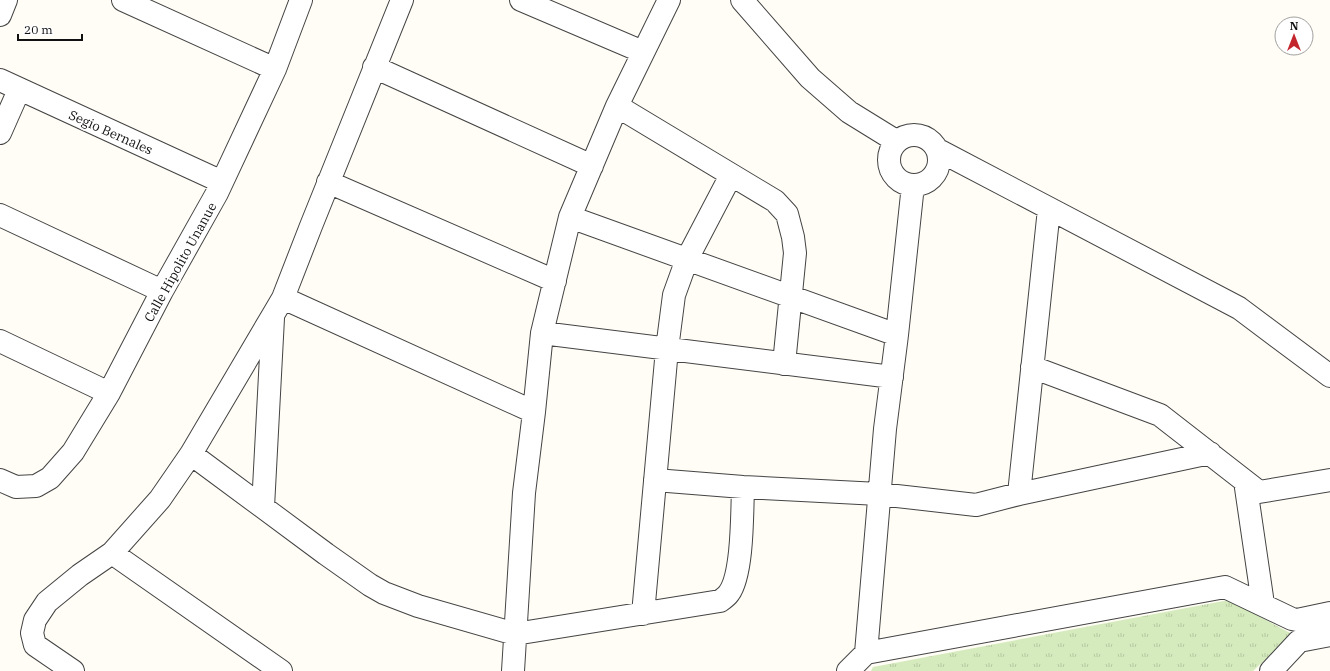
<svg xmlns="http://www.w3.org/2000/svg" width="1330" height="671" font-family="'IBM Plex Serif',serif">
<defs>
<pattern id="park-tufts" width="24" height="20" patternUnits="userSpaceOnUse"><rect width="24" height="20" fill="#d5ebbd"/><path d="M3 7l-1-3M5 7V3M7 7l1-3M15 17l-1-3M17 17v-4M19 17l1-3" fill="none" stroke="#b6c8a1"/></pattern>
</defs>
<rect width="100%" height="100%" fill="#fffdf5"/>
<!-- park -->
<path fill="url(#park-tufts)" d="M 1229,600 L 1292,634 L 1253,671 L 871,671 L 873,667 Z"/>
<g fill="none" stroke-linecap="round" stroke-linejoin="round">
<defs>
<path id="street" d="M 123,0 L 275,69
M 521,0 L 643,52
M 742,0 L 810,78 L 849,112 L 896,141
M 0,15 L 6,0
M 374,67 L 592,166
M 0,80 L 222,182
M 617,106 L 775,201 L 787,214 L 793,237 L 795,253 L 784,364
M 0,133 L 19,90
M889 160a25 25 0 1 1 50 0a25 25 0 1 1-50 0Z
M 938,150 L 1239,308 L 1330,376
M 328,182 L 555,281
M 0,215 L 162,291
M 570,217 L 897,335
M 283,298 L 534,412
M 542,333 L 892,377
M 0,341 L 109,393
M 1032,367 L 1160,415 L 1259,492 L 1330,480
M 191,454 L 326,554 L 370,585 L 384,593 L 418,606 L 515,634 L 720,601 C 723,599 727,596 729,593 C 743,574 742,512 743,487
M 0,480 L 16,487 L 36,486 L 50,478 L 73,452 L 109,393 L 162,291 L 217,193 L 275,69 L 301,0
M 655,480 L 743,487 L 879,494 L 976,505 L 1019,494 L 1210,453
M 1245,481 L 1263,604
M 1019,494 L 1049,209
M 263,507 L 273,318
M 112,553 L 281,671
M 643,614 L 667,349 L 674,295 L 687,259 L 731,175
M 866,653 L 1225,587 L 1292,619 L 1297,620 L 1330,613
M 73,671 L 35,645 L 32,633 L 35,620 L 47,602 L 80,575 L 112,553 L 160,499 L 191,454 L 273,315 L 283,298 L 311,226 L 402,0
M 513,671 L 524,493 L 534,412 L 542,333 L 570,217 L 617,106 L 669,0
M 848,671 L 866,653 L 885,429 L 897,335 L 913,185
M 1271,671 L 1299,641 L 1330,635"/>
</defs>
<!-- street casing -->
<use href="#street" stroke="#444" stroke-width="24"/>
<!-- street -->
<use href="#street" stroke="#fff" stroke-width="22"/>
</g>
<g text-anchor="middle" stroke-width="4" stroke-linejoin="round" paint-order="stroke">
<!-- street labels -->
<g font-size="13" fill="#111" stroke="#fff">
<text transform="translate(111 132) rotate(24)" y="5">Segio Bernales</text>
<text transform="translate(180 262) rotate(-61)" y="5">Calle Hipolito Unanue</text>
</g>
</g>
<!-- north arrow -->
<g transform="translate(1294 36)"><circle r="19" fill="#ffffff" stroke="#a0a0a0"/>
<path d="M0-3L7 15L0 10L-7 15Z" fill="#c4262e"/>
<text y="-6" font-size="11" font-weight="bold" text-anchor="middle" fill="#111111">N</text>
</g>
<!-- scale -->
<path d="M18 34v6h64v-6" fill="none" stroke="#111111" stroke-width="2"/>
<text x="24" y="34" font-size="12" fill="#111111" stroke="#ffffff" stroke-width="3" paint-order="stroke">20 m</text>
</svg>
